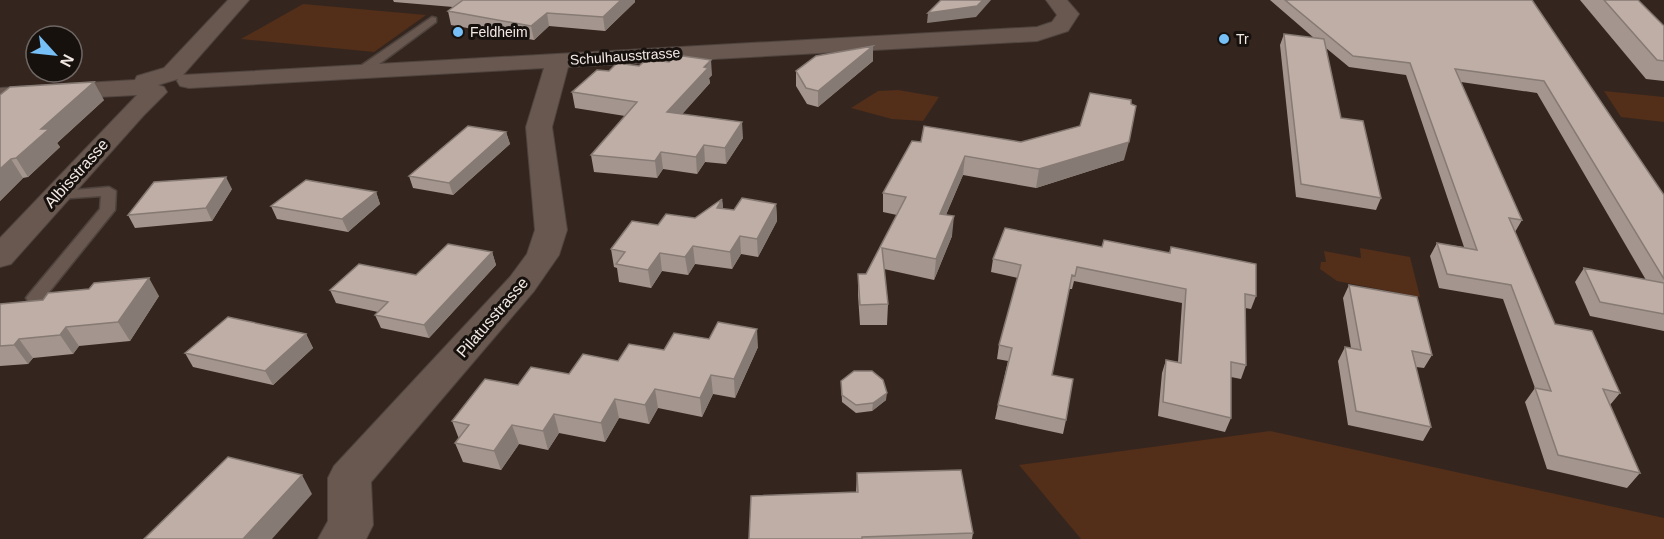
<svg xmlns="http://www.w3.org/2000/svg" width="1664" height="539" font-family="Helvetica,sans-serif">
<rect width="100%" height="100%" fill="#34261f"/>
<!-- green -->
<path fill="#532e19" d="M 303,4 L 426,15 L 374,52 L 241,39 Z
M 898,90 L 939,97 L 923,121 L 892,119 L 851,108 L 878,91 Z
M 1604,91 L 1664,97 L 1664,122 L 1621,117 Z
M 1360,248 L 1410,257 L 1420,297 L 1337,281 L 1320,269 L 1321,262 L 1326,262 L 1324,251 L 1361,258 Z
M 1270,431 L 1664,518 L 1664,539 L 1081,539 L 1019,465 Z"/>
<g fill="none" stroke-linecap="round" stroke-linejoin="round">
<defs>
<path id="service" d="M 432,17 L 436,18 L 436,22 L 367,73 L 359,73 L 359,67 Z
M 109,187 L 116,191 L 115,210 L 41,302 L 29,302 L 26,298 L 29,294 L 100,209 L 101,196 L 57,199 L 50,195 L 52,192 Z"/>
<path id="minor" d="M 228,0 L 249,0 L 183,75 L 1037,27 L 1052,22 L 1057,15 L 1046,0 L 1067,0 L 1079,14 L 1068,31 L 1037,41 L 568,67 L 552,127 L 567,230 L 559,255 L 534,291 L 371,482 L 373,525 L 366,539 L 318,539 L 328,521 L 328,478 L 334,466 L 510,277 L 527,254 L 535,230 L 526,127 L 544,68 L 189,88 L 180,86 L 177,81 L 178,79 L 158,85 L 164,87 L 167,92 L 144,115 L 11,264 L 0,267 L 0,238 L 137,95 L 0,102 L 0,88 L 135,80 L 137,76 L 164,68 Z"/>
</defs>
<!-- service casing -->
<use href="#service" stroke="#4f433e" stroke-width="3"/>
<!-- minor casing -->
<use href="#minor" stroke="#4f433e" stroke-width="2"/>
<!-- service -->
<use href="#service" fill="#685850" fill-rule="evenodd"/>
<!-- minor -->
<use href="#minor" fill="#685850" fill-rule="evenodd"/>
</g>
<!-- wall -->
<path fill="#a4968e" d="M 393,0 L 635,0 L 635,2 L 605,31 L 549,26 L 534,40 L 451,25 L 448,11 L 453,7 L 394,2 Z
M 1270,0 L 1532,0 L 1664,195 L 1664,331 L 1590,316 L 1575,282 L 1584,268 L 1646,280 L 1537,93 L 1461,82 L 1522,220 L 1515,232 L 1555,324 L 1620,393 L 1610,405 L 1640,473 L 1627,488 L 1547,469 L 1525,402 L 1535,388 L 1503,299 L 1439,288 L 1430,256 L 1437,243 L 1464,247 L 1406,75 L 1349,67 L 1326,48 L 1341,118 L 1381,198 L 1376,210 L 1296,197 L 1280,45 L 1284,34 L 1314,38 Z
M 1580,0 L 1638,0 L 1664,26 L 1664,81 L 1646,79 Z
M 873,46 L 873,61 L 818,107 L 807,104 L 796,86 L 796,71 Z
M 609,71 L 712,75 L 709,78 L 710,83 L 682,114 L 743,138 L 726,164 L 705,162 L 697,174 L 663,169 L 657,178 L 594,172 L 591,155 L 625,116 L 575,108 L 572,92 Z
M 0,95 L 104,100 L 57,143 L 60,147 L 28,177 L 23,178 L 0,201 Z
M 506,132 L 510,144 L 453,195 L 413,188 L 409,176 Z
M 912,141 L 1124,160 L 1036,188 L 963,175 L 946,215 L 952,236 L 934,280 L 884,269 L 888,304 L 887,325 L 860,325 L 858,295 L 858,274 L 866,274 L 897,215 L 883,212 L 883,193 Z
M 232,189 L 212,221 L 135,228 L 128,215 Z
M 376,192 L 380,204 L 348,232 L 277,219 L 271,206 Z
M 722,199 L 723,209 L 734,210 L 776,204 L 777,221 L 758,257 L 741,254 L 732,269 L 695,264 L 688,275 L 662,271 L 651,288 L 619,282 L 617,268 L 614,267 L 611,249 L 658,225 L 695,218 Z
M 1102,247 L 1169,253 L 1171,247 L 1256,296 L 1251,309 L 1245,308 L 1246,365 L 1241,379 L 1231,377 L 1231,418 L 1225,432 L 1158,416 L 1162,373 L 1166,360 L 1178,362 L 1182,303 L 1074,281 L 1072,289 L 1069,289 L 1052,375 L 1066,420 L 1063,434 L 995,419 L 998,405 L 1008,361 L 997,359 L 999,345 L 1018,278 L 991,272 L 993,259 Z
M 492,252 L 496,265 L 429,338 L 381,328 L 375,315 L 378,312 L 336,303 L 330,290 L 416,275 Z
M 1349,285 L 1432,355 L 1424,368 L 1416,367 L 1431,427 L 1423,441 L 1348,425 L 1338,361 L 1345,347 L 1351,348 L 1343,298 Z
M 159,296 L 130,341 L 79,346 L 73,354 L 33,358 L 28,364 L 0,366 L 0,304 Z
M 306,334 L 313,348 L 273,385 L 193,367 L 185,353 Z
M 758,347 L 735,398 L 713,394 L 702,417 L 658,408 L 649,424 L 619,418 L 605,442 L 559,433 L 548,450 L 519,444 L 501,470 L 463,462 L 455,443 L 459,439 L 452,421 L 518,385 L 569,374 L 664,350 Z
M 841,381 L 886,400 L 872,411 L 856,413 L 842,402 Z
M 857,473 L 973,533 L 972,539 L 749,539 L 856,492 Z"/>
<!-- shaded-wall -->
<path fill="#867a74" d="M 621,0 L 635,0 L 635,2 L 605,31 L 603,17 Z
M 983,0 L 991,0 L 976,17 L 927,23 L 928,13 Z
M 547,13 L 549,26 L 534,40 L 531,26 Z
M 873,46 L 873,61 L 818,107 L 818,91 Z
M 711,60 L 712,75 L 709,78 L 710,83 L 669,129 L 667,112 Z
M 94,82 L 104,100 L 57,143 L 60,147 L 28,177 L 16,158 L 41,129 Z
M 742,122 L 743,138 L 726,164 L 725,148 Z
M 506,132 L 510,144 L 453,195 L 449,183 Z
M 1129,142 L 1124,160 L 1036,188 L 1039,169 Z
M 704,145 L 705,162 L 697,174 L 696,157 Z
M 661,152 L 663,169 L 657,178 L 655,161 Z
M 965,156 L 963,175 L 938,233 L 940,214 Z
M 11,159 L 23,178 L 0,201 L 0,169 Z
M 226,177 L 232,189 L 212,221 L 206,208 Z
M 376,192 L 380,204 L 348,232 L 342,219 Z
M 722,199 L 724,217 L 717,208 Z
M 776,204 L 777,221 L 758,257 L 757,239 Z
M 954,216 L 952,236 L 934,280 L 936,259 Z
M 740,236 L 741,254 L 732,269 L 730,252 Z
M 693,246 L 695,264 L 688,275 L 685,257 Z
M 492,252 L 496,265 L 429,338 L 424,325 Z
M 660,253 L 662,271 L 651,288 L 648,270 Z
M 149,278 L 159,296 L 130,341 L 118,322 Z
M 66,327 L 79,346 L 73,354 L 60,335 Z
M 757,329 L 758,347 L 735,398 L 734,379 Z
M 306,334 L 313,348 L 273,385 L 265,371 Z
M 19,339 L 33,358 L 28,364 L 14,345 Z
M 711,375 L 713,394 L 702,417 L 700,398 Z
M 655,389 L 658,408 L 649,424 L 645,405 Z
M 887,393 L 886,400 L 872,411 L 873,403 Z
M 615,399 L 619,418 L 605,442 L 601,423 Z
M 554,414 L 559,433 L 548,450 L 543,431 Z
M 512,425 L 519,444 L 501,470 L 494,451 Z
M 302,475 L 312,494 L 272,539 L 243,539 Z"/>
<!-- building -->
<path fill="#bfaea5" stroke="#867a74" stroke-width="1.5" d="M 463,0 L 621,0 L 603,17 L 547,13 L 531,26 L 448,11 Z
M 941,0 L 983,0 L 977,6 L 928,13 Z
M 1285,0 L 1532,0 L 1664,195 L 1664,279 L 1544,81 L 1455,69 L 1522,220 L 1509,218 L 1555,324 L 1592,331 L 1620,393 L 1603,389 L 1640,473 L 1558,455 L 1535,388 L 1551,391 L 1511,285 L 1447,274 L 1437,243 L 1477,250 L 1410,63 L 1353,56 Z
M 1604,0 L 1638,0 L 1664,26 L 1664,61 L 1657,60 Z
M 1284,34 L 1324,39 L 1341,118 L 1363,121 L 1381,198 L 1301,184 Z
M 873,46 L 818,91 L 806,88 L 796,71 L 816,56 Z
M 676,55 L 711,60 L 704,67 L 708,68 L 667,112 L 742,122 L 725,148 L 704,145 L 696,157 L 661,152 L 655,161 L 591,155 L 637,102 L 572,92 L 597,70 L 609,71 L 617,63 L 639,66 L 647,59 L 669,62 Z
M 94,82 L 41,129 L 49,129 L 16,158 L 11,159 L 0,169 L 0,95 L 10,87 Z
M 1090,93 L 1131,100 L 1131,104 L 1136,106 L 1129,142 L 1039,169 L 965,156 L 940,214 L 954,216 L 936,259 L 882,248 L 888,304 L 860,305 L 858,274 L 866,274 L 906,197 L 883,193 L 912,141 L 921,142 L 924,126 L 1021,142 L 1080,126 Z
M 468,126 L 506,132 L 449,183 L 409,176 Z
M 226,177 L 206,208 L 128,215 L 154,182 Z
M 306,180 L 376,192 L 342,219 L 271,206 Z
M 742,198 L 776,204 L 757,239 L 740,236 L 730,252 L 693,246 L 685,257 L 660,253 L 648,270 L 616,264 L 625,252 L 611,249 L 632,221 L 658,225 L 666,214 L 695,218 L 722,199 L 717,208 L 734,210 Z
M 1005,228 L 1102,247 L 1104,240 L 1170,253 L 1171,247 L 1256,264 L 1256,296 L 1245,294 L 1246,365 L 1231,362 L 1231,418 L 1163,402 L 1166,360 L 1181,363 L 1186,289 L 1077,267 L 1075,276 L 1072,275 L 1052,375 L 1073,379 L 1066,420 L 998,405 L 1012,348 L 999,345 L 1021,265 L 993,259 Z
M 448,244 L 492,252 L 424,325 L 375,315 L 388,302 L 330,290 L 359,264 L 416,275 Z
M 1584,268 L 1664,283 L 1664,314 L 1600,302 Z
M 149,278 L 118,322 L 66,327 L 60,335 L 19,339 L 14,345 L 0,346 L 0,304 L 43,300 L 48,293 L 89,289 L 94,283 Z
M 1349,285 L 1417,297 L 1432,355 L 1412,351 L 1431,427 L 1356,411 L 1345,347 L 1361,350 Z
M 228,317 L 306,334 L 265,371 L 185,353 Z
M 718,322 L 757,329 L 734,379 L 711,375 L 700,398 L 655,389 L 645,405 L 615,399 L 601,423 L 554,414 L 543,431 L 512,425 L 494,451 L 455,443 L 469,425 L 452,421 L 485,379 L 518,385 L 531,367 L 569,374 L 583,354 L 618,361 L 629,344 L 664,350 L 674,333 L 709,339 Z
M 854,371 L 872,371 L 883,380 L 887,393 L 873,403 L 856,405 L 842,395 L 841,381 Z
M 228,457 L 302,475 L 243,539 L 144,539 Z
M 961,470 L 973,533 L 862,537 L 862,539 L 749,539 L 751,496 L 858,492 L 857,473 Z"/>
<!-- markers -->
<g fill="#76c0f7" stroke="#17110e" stroke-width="2">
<circle cx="458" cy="32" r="6"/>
<circle cx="1224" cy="39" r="6"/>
</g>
<g text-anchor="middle" stroke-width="6" stroke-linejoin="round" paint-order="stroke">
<!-- far-poi labels -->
<g font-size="14" fill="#f3e9e4" stroke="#17110e" text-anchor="start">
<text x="470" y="37">Feldheim</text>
<text x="1236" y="44">Tr</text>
</g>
<!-- far-street labels -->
<g font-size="14" fill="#f3e9e4" stroke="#17110e">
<text transform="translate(625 56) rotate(-4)" y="5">Schulhausstrasse</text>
</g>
<!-- street labels -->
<g font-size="16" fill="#f3e9e4" stroke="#17110e">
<text transform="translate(76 173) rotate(-48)" y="6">Albisstrasse</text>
<text transform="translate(492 317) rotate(-49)" y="6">Pilatusstrasse</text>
</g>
</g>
<!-- north arrow -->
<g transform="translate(54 54) rotate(117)"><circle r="28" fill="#17110e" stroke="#6f6764" stroke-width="1.5"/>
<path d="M0-4.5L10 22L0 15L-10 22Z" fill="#76c0f7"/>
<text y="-9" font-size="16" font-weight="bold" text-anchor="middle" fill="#f3e9e4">N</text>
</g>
</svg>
